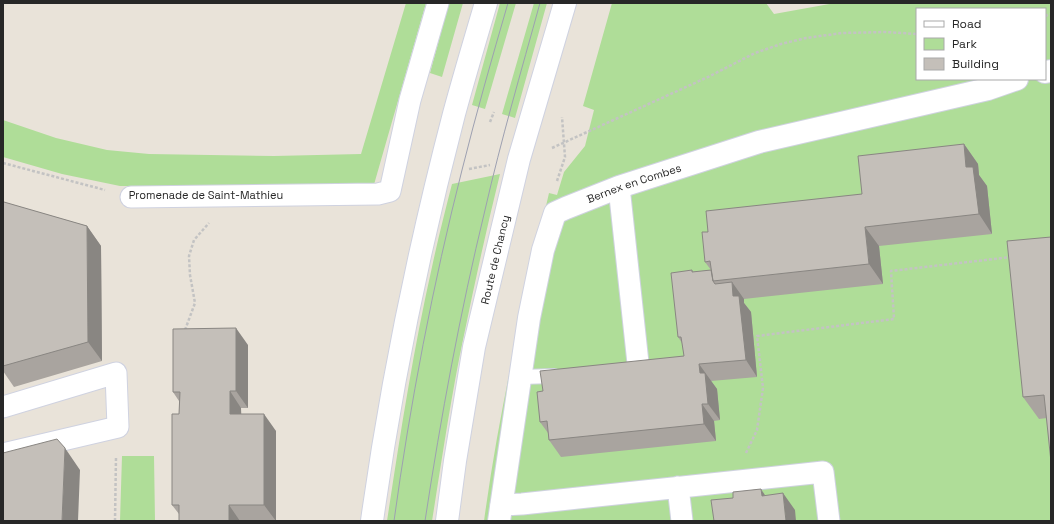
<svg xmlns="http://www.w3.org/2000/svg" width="1054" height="524" font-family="'Space Grotesk',sans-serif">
<rect width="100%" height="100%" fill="#e9e3d9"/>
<!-- green -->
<path fill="#afdd98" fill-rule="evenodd" d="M 406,3 L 426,3 L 373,188 L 120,186 L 62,174 L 3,157 L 3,120 L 56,138 L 107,150 L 149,154 L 274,156 L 361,154 Z
M 449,3 L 463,3 L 442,77 L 430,73 Z
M 500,3 L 516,3 L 485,109 L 472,105 Z
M 534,3 L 547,3 L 515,118 L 502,114 Z
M 612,3 L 766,3 L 774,14 L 835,3 L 1051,3 L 1051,521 L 484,521 C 499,410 524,302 549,193 L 557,195 L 564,172 L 585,146 L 594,110 L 583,106 ZM 917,9 L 1045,9 L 1045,79 L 917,79 Z
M 500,174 C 487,227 475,281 464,335 C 451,396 442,459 432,521 L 387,521 C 400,436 413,351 432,267 C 438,239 445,211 452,184 Z
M 122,456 L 154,456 L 155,521 L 120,521 Z"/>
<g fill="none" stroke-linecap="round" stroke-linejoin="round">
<defs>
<path id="service" d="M 521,377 L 554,376"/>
<path id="pedestrian" d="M 619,187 L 638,363
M 131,197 L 378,194 L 390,191 L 410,100 L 438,3
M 3,407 L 116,373 L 118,427 L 3,454
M 678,487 L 682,521
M 501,505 L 522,504 L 823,472 L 829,521"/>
<g id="minor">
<path d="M 1045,72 L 1051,71"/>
<path id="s1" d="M 499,521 L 529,318 L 543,250 L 555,213 L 566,208 L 619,187 L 759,142 L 988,89 L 1017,79"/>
</g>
<g id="secondary">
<path d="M 372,521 C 391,384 419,248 454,114 C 464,77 475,40 486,3"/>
<path id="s2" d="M 447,521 L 455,461 L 474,347 L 519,159 L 565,3"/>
</g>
</defs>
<!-- service casing -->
<use href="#service" stroke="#cfd2e0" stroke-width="16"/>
<!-- pedestrian casing -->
<use href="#pedestrian" stroke="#cfd2e0" stroke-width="23"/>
<!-- minor casing -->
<use href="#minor" stroke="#cfd2e0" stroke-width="24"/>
<!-- secondary casing -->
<use href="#secondary" stroke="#cfd2e0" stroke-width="24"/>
<!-- path -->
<path stroke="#c3c3c3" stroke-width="2.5" stroke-dasharray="3 2" stroke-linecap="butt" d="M 1045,16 L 1051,14
M 490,122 L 494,112
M 552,148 L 708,77 L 755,53 L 781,44 L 806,38 L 842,33 L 886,32 L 917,34
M 3,163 L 105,190
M 469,169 L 490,165
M 557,181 L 565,157 L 562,117
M 185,330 L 195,303 L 190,275 L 189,256 L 194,240 L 209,223
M 746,453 L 757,430 L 763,388 L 757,336 L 894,319 L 891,271 L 1011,257
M 115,521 L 116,456"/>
<!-- service -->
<use href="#service" stroke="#fff" stroke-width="14"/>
<!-- pedestrian -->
<use href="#pedestrian" stroke="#fff" stroke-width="21"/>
<!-- minor -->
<use href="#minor" stroke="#fff" stroke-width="22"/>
<!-- secondary -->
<use href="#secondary" stroke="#fff" stroke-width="22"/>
<!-- tram -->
<path stroke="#9da0b1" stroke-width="1" d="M 394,521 C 410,404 433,284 462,170 C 476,114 492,58 508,3
M 425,521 C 441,416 460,313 485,210 C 501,140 521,72 540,3"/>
</g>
<!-- wall -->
<path fill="#a9a49f" d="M 964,144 L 978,164 L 979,175 L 987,186 L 992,234 L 879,246 L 883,284 L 744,299 L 744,303 L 751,312 L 757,377 L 711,381 L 717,389 L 720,420 L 714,421 L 716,441 L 561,457 L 549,440 L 548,433 L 540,422 L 543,391 L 684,356 L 682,343 L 678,337 L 692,270 L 693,272 L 711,270 L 705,262 L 708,232 L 862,194 Z
M 3,202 L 87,226 L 101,246 L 102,361 L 14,387 L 3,371 Z
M 1051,237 L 1047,418 L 1039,419 L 1023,397 Z
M 248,345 L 248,408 L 241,408 L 241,414 L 276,431 L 276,521 L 179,521 L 179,514 L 172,505 L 179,414 L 179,401 L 173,392 Z"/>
<!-- shaded-wall -->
<path fill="#898682" d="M 964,144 L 978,164 L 979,175 L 987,186 L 992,234 L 979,214 L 966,167 Z
M 87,226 L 101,246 L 102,361 L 88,342 Z
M 865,227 L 879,246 L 883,284 L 869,264 Z
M 732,282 L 744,299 L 744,303 L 751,312 L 757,377 L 746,360 L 733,296 Z
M 236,328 L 248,345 L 248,408 L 236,391 Z
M 699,364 L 717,389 L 720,420 L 708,404 L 700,373 Z
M 230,391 L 241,408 L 242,431 L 230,414 Z
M 702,404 L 714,421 L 716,441 L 704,424 Z
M 264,414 L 276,431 L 276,521 L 264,505 Z
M 65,448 L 80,470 L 78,521 L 62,521 Z
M 761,489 L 772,506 L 762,496 Z
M 783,493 L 795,510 L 796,521 L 786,521 Z
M 229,505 L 240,521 L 229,521 Z"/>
<!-- building -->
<path fill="#c4bfb9" stroke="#898682" d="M 964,144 L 966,167 L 973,167 L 979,214 L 865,227 L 869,264 L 713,281 L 710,261 L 705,262 L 702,232 L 708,232 L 706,211 L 862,194 L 858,156 Z
M 3,202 L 4,202 L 87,226 L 88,342 L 3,366 Z
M 1051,237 L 1051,462 L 1044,395 L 1023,397 L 1007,241 Z
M 692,270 L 692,272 L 711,270 L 713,281 L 715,284 L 732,282 L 733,296 L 739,296 L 746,360 L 699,364 L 700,373 L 705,373 L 708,404 L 702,404 L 704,424 L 549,440 L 547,421 L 540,422 L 537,392 L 543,391 L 540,371 L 684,356 L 681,337 L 678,337 L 671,273 Z
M 236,328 L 236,391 L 230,391 L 230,414 L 264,414 L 264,505 L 229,505 L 229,521 L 179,521 L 179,505 L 172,505 L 172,414 L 179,414 L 180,392 L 173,392 L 173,329 Z
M 57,439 L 65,448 L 62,521 L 3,521 L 3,453 Z
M 761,489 L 762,496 L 783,493 L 786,521 L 714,521 L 711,500 L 733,498 L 733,492 Z"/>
<g text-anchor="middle" stroke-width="4" stroke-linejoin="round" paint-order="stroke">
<!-- street labels -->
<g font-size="11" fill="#272727" stroke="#fff">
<text dy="4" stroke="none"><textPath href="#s1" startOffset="398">Bernex en Combes</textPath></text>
<text x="206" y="199">Promenade de Saint-Mathieu</text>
<text dy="4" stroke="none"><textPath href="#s2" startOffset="266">Route de Chancy</textPath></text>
</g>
</g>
<!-- border -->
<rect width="1054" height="524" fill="none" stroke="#272727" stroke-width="8"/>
<!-- legend -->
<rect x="916" y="8" width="130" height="72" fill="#ffffff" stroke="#a9a9a9"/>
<rect x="924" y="21" width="20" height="6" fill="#ffffff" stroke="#a9a9a9"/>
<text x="952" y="28" font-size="12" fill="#272727">Road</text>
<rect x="924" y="38" width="20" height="12" fill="#afdd98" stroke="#a9a9a9"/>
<text x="952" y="48" font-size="12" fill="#272727">Park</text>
<rect x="924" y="58" width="20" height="12" fill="#c4bfb9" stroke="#a9a9a9"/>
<text x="952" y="68" font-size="12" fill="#272727">Building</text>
</svg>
